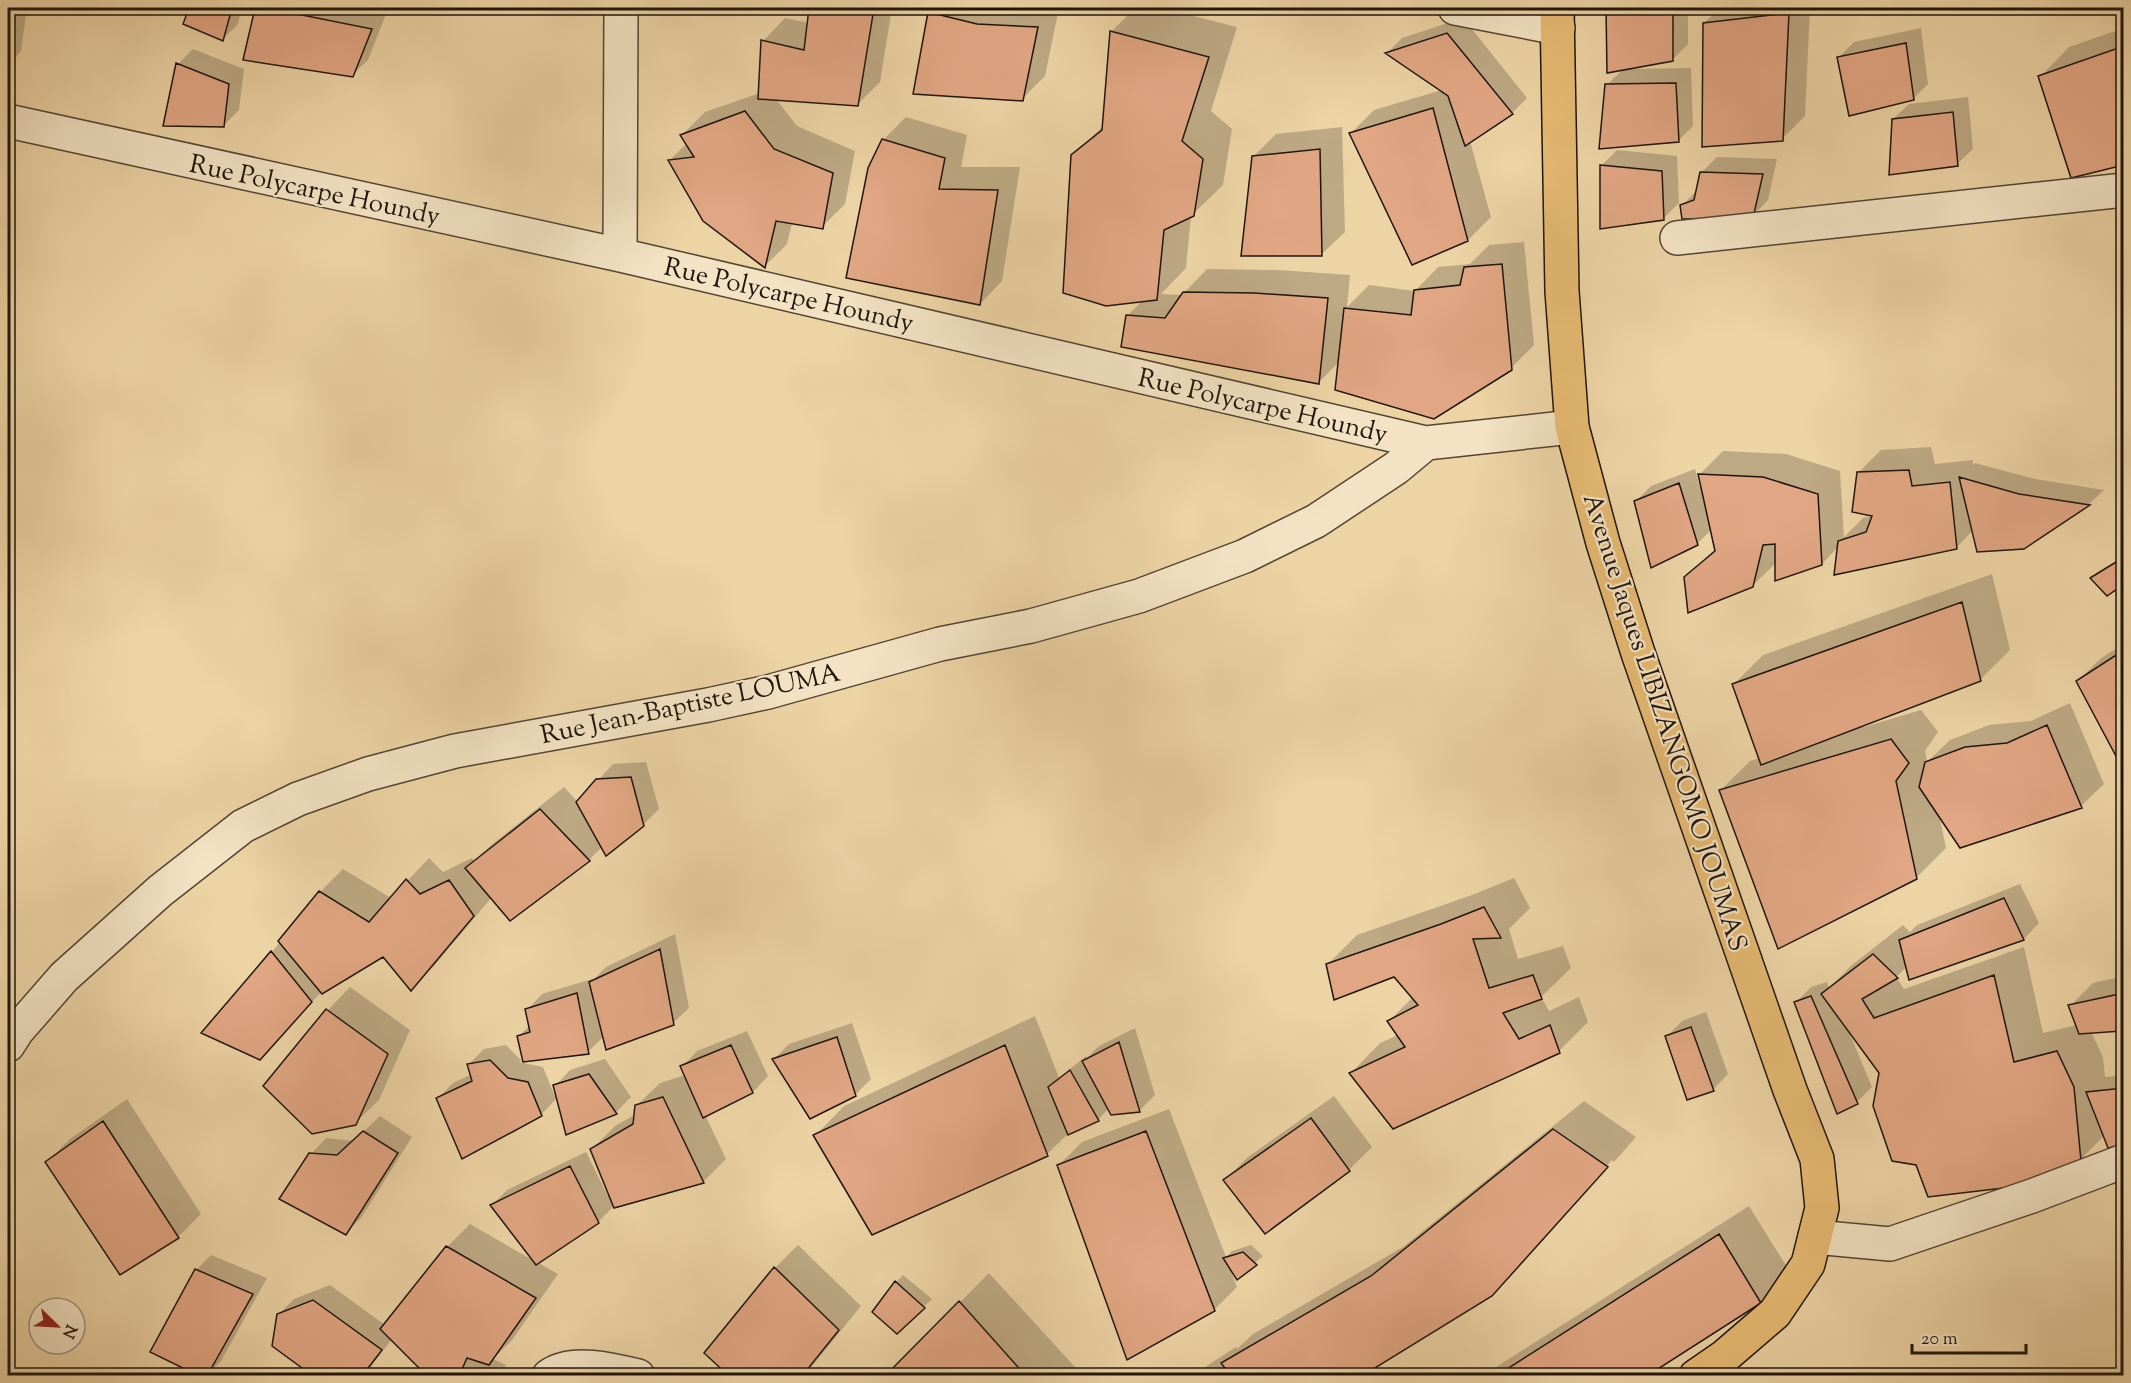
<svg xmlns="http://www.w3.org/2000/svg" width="2131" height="1383" font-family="'Sorts Mill Goudy',serif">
<rect width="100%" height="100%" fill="#edd4a5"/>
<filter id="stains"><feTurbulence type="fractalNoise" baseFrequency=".00333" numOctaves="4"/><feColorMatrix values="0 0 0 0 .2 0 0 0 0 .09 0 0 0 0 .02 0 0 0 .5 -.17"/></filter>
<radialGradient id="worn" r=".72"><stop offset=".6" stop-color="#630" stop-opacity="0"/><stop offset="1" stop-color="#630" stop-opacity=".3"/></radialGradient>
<!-- shadow -->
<path fill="#0003" d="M 8,8 L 27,8 L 21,51 L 8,65 Z
M 191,8 L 242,8 L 238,24 L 222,40 L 185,23 Z
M 256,8 L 356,8 L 386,14 L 368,60 L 352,75 L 245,58 Z
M 393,8 L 529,8 L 525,11 L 392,13 Z
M 811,8 L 892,8 L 880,82 L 857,105 L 776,99 L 797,126 L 855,151 L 845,204 L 822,227 L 792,223 L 787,244 L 765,266 L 670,160 L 687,143 L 682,135 L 705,112 L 760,93 L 763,41 L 785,18 L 809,23 Z
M 934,8 L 1059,8 L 1045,76 L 1022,99 L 929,13 Z
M 1135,8 L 1162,8 L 1237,27 L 1211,111 L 1232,129 L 1223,185 L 1191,216 L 1186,268 L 1161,294 L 1182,295 L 1207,269 L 1278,270 L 1350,275 L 1347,307 L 1369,285 L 1415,291 L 1438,267 L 1470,264 L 1489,245 L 1524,242 L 1534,345 L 1511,368 L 1340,361 L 1318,383 L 1127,316 L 1143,300 L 1073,156 L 1104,125 L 1111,32 Z
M 1608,8 L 1688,8 L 1688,44 L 1672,60 L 1631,67 L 1631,69 L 1691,68 L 1693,126 L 1678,141 L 1607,85 L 1623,69 L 1608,72 Z
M 1720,8 L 1810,8 L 1805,116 L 1782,139 L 1704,23 Z
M 1463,18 L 1527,98 L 1512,113 L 1470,141 L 1491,217 L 1468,240 L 1351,133 L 1374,110 L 1442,90 L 1387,53 L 1402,38 Z
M 1921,28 L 1928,84 L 1913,99 L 1839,57 L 1854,42 Z
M 2124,28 L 2124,163 L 2040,77 L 2069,47 Z
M 193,49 L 244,69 L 239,110 L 223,126 L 178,64 Z
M 1968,97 L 1973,149 L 1957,164 L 1893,119 L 1909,104 Z
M 906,117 L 967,135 L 961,167 L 1020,167 L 1002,281 L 980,304 L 883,140 Z
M 1342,127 L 1345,232 L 1322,254 L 1253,157 L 1276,134 Z
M 1617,150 L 1677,156 L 1679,203 L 1663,219 L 1602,165 Z
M 1717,157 L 1777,159 L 1768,200 L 1753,216 L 1682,206 L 1697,190 L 1701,173 Z
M 1931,447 L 1935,464 L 1973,460 L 1973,465 L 1975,463 L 2035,479 L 2104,490 L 2089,504 L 2023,547 L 1973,530 L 1957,547 L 1839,546 L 1822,564 L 1777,562 L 1752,586 L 1686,577 L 1716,548 L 1712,529 L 1697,544 L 1636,501 L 1651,486 L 1695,469 L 1700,488 L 1703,488 L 1700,474 L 1723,451 L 1786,454 L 1840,471 L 1844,537 L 1863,518 L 1875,515 L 1858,473 L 1881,450 Z
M 2124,556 L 2124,583 L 2092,578 L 2099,571 Z
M 1992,574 L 2010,650 L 1980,680 L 1863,725 L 1864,727 L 1921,710 L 1938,732 L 1925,751 L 1927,762 L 1950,740 L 1989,725 L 2031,721 L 2070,703 L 2104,784 L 2081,806 L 1939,813 L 1946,848 L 1916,878 L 1720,791 L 1750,761 L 1760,758 L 1734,684 L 1763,655 Z
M 2124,644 L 2124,753 L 2078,681 L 2101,658 Z
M 646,762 L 659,809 L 643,825 L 603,846 L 589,860 L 492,897 L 434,966 L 411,988 L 384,955 L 322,991 L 275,1043 L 272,952 L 320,892 L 343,869 L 391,898 L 429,858 L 443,872 L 472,858 L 474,861 L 490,846 L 564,787 L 578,802 L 613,764 Z
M 1514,878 L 1530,908 L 1509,929 L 1518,959 L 1563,946 L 1571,968 L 1541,997 L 1549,1011 L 1579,997 L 1588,1022 L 1559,1051 L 1351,1073 L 1380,1043 L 1398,1035 L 1389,1021 L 1413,997 L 1395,975 L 1327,965 L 1357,935 L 1472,895 Z
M 2020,884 L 2039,923 L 2024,939 L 1910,978 L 1908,966 L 1896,977 L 1904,989 L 2024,947 L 2043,1033 L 2077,1025 L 2070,1006 L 2093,983 L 2124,976 L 2124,1031 L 2091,1032 L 2103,1057 L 2105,1077 L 2124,1075 L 2124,1143 L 2105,1135 L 2081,1159 L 1881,1072 L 1848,1030 L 1872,1087 L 1857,1102 L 1796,1002 L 1811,987 L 1827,982 L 1829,988 L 1852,965 L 1903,925 L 1910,932 L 1917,925 Z
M 675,934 L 689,1008 L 673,1023 L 604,1036 L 588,1052 L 518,1037 L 530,1025 L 527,1010 L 542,994 L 592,979 L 592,981 L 606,967 Z
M 350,987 L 410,1030 L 379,1100 L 355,1123 L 265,1086 L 328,1010 Z
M 1706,1012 L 1728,1074 L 1713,1090 L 1667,1036 L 1682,1021 Z
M 1035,1016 L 1059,1078 L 1086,1056 L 1087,1058 L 1099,1046 L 1135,1028 L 1155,1095 L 1140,1110 L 1112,1114 L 1109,1108 L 1098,1120 L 1068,1134 L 1047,1154 L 815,1136 L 844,1106 Z
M 852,1023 L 871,1079 L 855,1095 L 774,1059 L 789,1044 Z
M 747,1031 L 768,1076 L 753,1092 L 705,1115 L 726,1159 L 703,1182 L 614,1206 L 598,1222 L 537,1262 L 558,1274 L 512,1340 L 493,1359 L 506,1365 L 500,1376 L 429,1376 L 392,1339 L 364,1376 L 316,1376 L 278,1315 L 294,1299 L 330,1285 L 385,1325 L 447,1247 L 470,1224 L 536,1262 L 492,1205 L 507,1190 L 586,1152 L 608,1196 L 610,1195 L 592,1149 L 615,1126 L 636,1114 L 636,1106 L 660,1083 L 685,1075 L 682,1067 L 697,1051 Z
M 506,1045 L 522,1061 L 519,1062 L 543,1067 L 556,1099 L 541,1115 L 438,1098 L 453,1083 L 472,1074 L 468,1065 L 484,1049 Z
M 605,1059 L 631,1097 L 616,1112 L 555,1086 L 570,1070 Z
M 1334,1096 L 1372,1147 L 1349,1170 L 1266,1232 L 1225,1180 L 1248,1157 Z
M 127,1099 L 201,1214 L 178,1237 L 121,1273 L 47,1162 L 70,1139 Z
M 1584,1101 L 1636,1137 L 1614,1162 L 1612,1160 L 1512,1271 L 1515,1271 L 1491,1295 L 1359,1376 L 1191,1376 L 1236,1347 L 1237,1349 L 1253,1334 L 1403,1247 Z
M 1169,1109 L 1226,1257 L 1232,1251 L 1251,1245 L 1263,1256 L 1237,1278 L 1231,1271 L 1237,1287 L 1214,1310 L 1059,1165 L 1082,1142 Z
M 380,1116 L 412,1137 L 361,1218 L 345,1233 L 311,1154 L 326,1138 L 354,1141 Z
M 1749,1206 L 1790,1272 L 1761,1302 L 1644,1376 L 1482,1376 Z
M 798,1245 L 861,1306 L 804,1376 L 731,1376 L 706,1353 L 775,1268 Z
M 211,1255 L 267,1278 L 221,1361 L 206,1376 L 196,1270 Z
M 989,1273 L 1075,1367 L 1067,1376 L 887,1376 Z
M 903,1275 L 932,1299 L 897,1332 L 896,1282 Z"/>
<!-- building -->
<path fill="#e1a683" stroke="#1f150d" stroke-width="1.5" d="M 189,8 L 232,8 L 223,41 L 183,24 Z
M 255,8 L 267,8 L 372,29 L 353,77 L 243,60 Z
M 392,8 L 526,8 L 526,12 L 390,14 Z
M 809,8 L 874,8 L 858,106 L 758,99 L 761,40 L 804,50 Z
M 1606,8 L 1673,8 L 1673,61 L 1607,73 Z
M 928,12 L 977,24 L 1038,27 L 1023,101 L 913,94 Z
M 1789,13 L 1783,141 L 1702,147 L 1703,23 Z
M 1110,31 L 1209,57 L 1182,141 L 1203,159 L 1194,216 L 1164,230 L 1157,300 L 1106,306 L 1063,293 L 1071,155 L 1102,130 Z
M 1447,33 L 1513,114 L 1465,146 L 1448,96 L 1385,53 Z
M 1906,43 L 1914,100 L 1849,116 L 1837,57 Z
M 2124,46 L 2124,165 L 2071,178 L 2038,76 Z
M 176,63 L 229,84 L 224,127 L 163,126 Z
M 1676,83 L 1679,142 L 1599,149 L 1605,84 Z
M 1433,108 L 1468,241 L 1412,265 L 1349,133 Z
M 745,111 L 774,149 L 833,173 L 823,229 L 776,221 L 765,268 L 703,221 L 668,160 L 694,157 L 680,135 Z
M 1953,112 L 1958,166 L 1889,175 L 1892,119 Z
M 882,139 L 945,158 L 939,189 L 998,190 L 980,305 L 846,278 L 868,168 Z
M 1320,149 L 1322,256 L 1241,256 L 1252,156 Z
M 1600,165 L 1662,171 L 1664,220 L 1600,229 Z
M 1700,172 L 1763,174 L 1753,218 L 1682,219 L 1680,205 L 1694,200 Z
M 1502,264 L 1512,370 L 1434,419 L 1335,390 L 1344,308 L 1411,315 L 1414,290 L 1460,285 L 1464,267 Z
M 1183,292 L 1254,293 L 1328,298 L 1319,384 L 1121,347 L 1126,315 L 1165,318 Z
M 1909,470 L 1912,486 L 1950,482 L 1957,549 L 1834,575 L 1838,541 L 1866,532 L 1872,516 L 1852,512 L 1857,472 Z
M 1698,474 L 1763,477 L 1818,494 L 1822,565 L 1775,581 L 1775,544 L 1763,545 L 1753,587 L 1688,613 L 1684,577 L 1715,551 Z
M 1959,477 L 2019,494 L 2090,505 L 2024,549 L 1977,552 Z
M 1679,483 L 1698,545 L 1651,568 L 1634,501 Z
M 2121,559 L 2124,564 L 2124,584 L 2107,596 L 2090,578 Z
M 1962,602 L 1981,681 L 1761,765 L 1732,684 Z
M 2124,650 L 2124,754 L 2117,758 L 2076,681 Z
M 2047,725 L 2082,808 L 1960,848 L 1919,787 L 1925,762 L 1965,747 L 2007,743 Z
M 1891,739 L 1909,763 L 1896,781 L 1917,879 L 1778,949 L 1719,790 Z
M 631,777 L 644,826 L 606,856 L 576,802 L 596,779 Z
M 540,809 L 590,861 L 510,921 L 465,868 Z
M 406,879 L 420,894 L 449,880 L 474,916 L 411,991 L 383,957 L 322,994 L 278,941 L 319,891 L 369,922 Z
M 2004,898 L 2024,940 L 1909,980 L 1899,940 Z
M 1484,907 L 1501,938 L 1473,939 L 1489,988 L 1533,975 L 1542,999 L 1503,1013 L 1519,1039 L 1550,1025 L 1560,1053 L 1393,1129 L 1349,1073 L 1405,1047 L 1387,1021 L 1418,1005 L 1394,977 L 1334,1000 L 1326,964 L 1441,924 Z
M 660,949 L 674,1025 L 606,1050 L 589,982 Z
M 271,951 L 312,1002 L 260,1060 L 201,1033 Z
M 1873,954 L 1898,978 L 1862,999 L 1874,1018 L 1994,975 L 2014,1062 L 2057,1051 L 2074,1087 L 2081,1161 L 2012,1187 L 1928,1197 L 1916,1165 L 1892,1161 L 1873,1106 L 1879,1073 L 1821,994 Z
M 577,993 L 589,1054 L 523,1062 L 517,1036 L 530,1032 L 525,1009 Z
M 2124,993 L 2124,1037 L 2122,1031 L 2079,1034 L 2068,1005 Z
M 1811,996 L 1858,1104 L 1837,1114 L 1794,1002 Z
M 326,1009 L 388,1054 L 356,1125 L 312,1134 L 263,1086 Z
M 1691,1027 L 1714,1091 L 1687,1100 L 1665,1036 Z
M 837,1037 L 856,1096 L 810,1119 L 772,1059 Z
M 1119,1042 L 1140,1112 L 1111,1115 L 1082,1061 Z
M 731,1045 L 753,1093 L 703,1118 L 680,1066 Z
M 1005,1045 L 1048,1156 L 872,1235 L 813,1135 Z
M 490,1060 L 508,1078 L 528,1082 L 542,1116 L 462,1159 L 436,1098 L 472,1081 L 467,1064 Z
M 1070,1070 L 1099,1121 L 1068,1135 L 1048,1087 Z
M 589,1074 L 617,1114 L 566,1135 L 553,1085 Z
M 2124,1088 L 2124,1145 L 2108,1148 L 2086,1092 Z
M 663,1097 L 704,1183 L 614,1208 L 590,1149 L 633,1124 L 635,1105 Z
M 1311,1118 L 1350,1171 L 1265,1234 L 1223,1180 Z
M 103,1121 L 179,1238 L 120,1275 L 45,1162 Z
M 1553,1129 L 1608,1167 L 1492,1296 L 1362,1376 L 1231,1376 L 1221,1363 L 1371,1276 Z
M 363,1131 L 398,1153 L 346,1235 L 279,1199 L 309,1153 L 337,1155 Z
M 1146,1131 L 1215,1311 L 1127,1360 L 1057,1165 Z
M 570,1166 L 599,1223 L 536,1265 L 490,1205 Z
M 1719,1234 L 1761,1303 L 1647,1376 L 1496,1376 Z
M 446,1246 L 536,1298 L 489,1365 L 467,1358 L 459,1376 L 427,1376 L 380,1329 Z
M 1243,1252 L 1257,1265 L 1237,1280 L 1223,1258 Z
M 774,1267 L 839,1330 L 802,1376 L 729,1376 L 704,1353 Z
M 195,1269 L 253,1294 L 207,1376 L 199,1376 L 150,1352 Z
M 895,1281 L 925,1308 L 897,1334 L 872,1312 Z
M 313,1300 L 382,1350 L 362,1376 L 313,1376 L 272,1346 L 277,1314 Z
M 959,1301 L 1026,1376 L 885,1376 Z"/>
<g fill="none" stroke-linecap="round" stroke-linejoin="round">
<defs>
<path id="minor" d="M 1455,8 L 1558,28
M 8,121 L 620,255 L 1426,443 L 1572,427
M 1677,238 L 2124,190
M 620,255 L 621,8
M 8,1045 L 17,1031 L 64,977 L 160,891 L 243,826 L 298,799 L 368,774 L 455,751 L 708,705 L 768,692 L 940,644 L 1031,626 L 1139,596 L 1245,556 L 1316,521 L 1396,468 L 1426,443
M 1815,1237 L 1890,1244 L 2032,1196 L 2124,1161
M 549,1376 C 571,1359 614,1370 638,1376"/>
<path id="major" d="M 1557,8 L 1562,291 L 1572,427 L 1603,543 L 1638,653 L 1790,1090 L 1817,1159 L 1822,1208 L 1808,1264 L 1775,1313 L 1725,1356 L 1696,1376"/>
</defs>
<!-- minor casing -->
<use href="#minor" stroke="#524533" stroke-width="36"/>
<!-- major casing -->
<use href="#major" stroke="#1f150d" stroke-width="36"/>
<!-- minor -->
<use href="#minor" stroke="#f3e3c4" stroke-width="33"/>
<!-- major -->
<use href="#major" stroke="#e6ba72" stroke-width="33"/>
</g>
<g text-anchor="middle" stroke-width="4.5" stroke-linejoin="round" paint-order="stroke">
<!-- street labels -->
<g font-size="26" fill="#1f150d" stroke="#f3e3c4">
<text transform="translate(315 189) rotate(12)" y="9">Rue Polycarpe Houndy</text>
<text transform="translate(789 294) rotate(13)" y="9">Rue Polycarpe Houndy</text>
<text transform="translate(1263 405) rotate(13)" y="9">Rue Polycarpe Houndy</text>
<text transform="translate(690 703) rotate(-12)" y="9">Rue Jean-Baptiste LOUMA</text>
<text transform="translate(1666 722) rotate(72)" y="9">Avenue Jaques LIBIZANGOMO JOUMAS</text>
</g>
</g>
<!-- margin -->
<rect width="2131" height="1383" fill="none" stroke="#edd4a5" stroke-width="30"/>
<rect x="9" y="9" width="2113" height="1365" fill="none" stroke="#1f150d" stroke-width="3"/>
<rect x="15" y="15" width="2101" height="1353" fill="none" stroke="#1f150d" stroke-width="1.5"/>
<!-- north arrow -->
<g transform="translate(57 1326) rotate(114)"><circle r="28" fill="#f3e3c4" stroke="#9e917b" stroke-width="1.5"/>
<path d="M0-4.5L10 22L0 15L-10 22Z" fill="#8f2418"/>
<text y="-9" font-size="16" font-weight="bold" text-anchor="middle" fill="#1f150d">N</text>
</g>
<!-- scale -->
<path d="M1912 1344v9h114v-9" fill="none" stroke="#1f150d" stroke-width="3"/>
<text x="1921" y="1344" font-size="18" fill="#1f150d" stroke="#f3e3c4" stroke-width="4.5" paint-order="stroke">20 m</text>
<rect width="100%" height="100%" filter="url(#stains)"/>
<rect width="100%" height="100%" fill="url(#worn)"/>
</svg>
